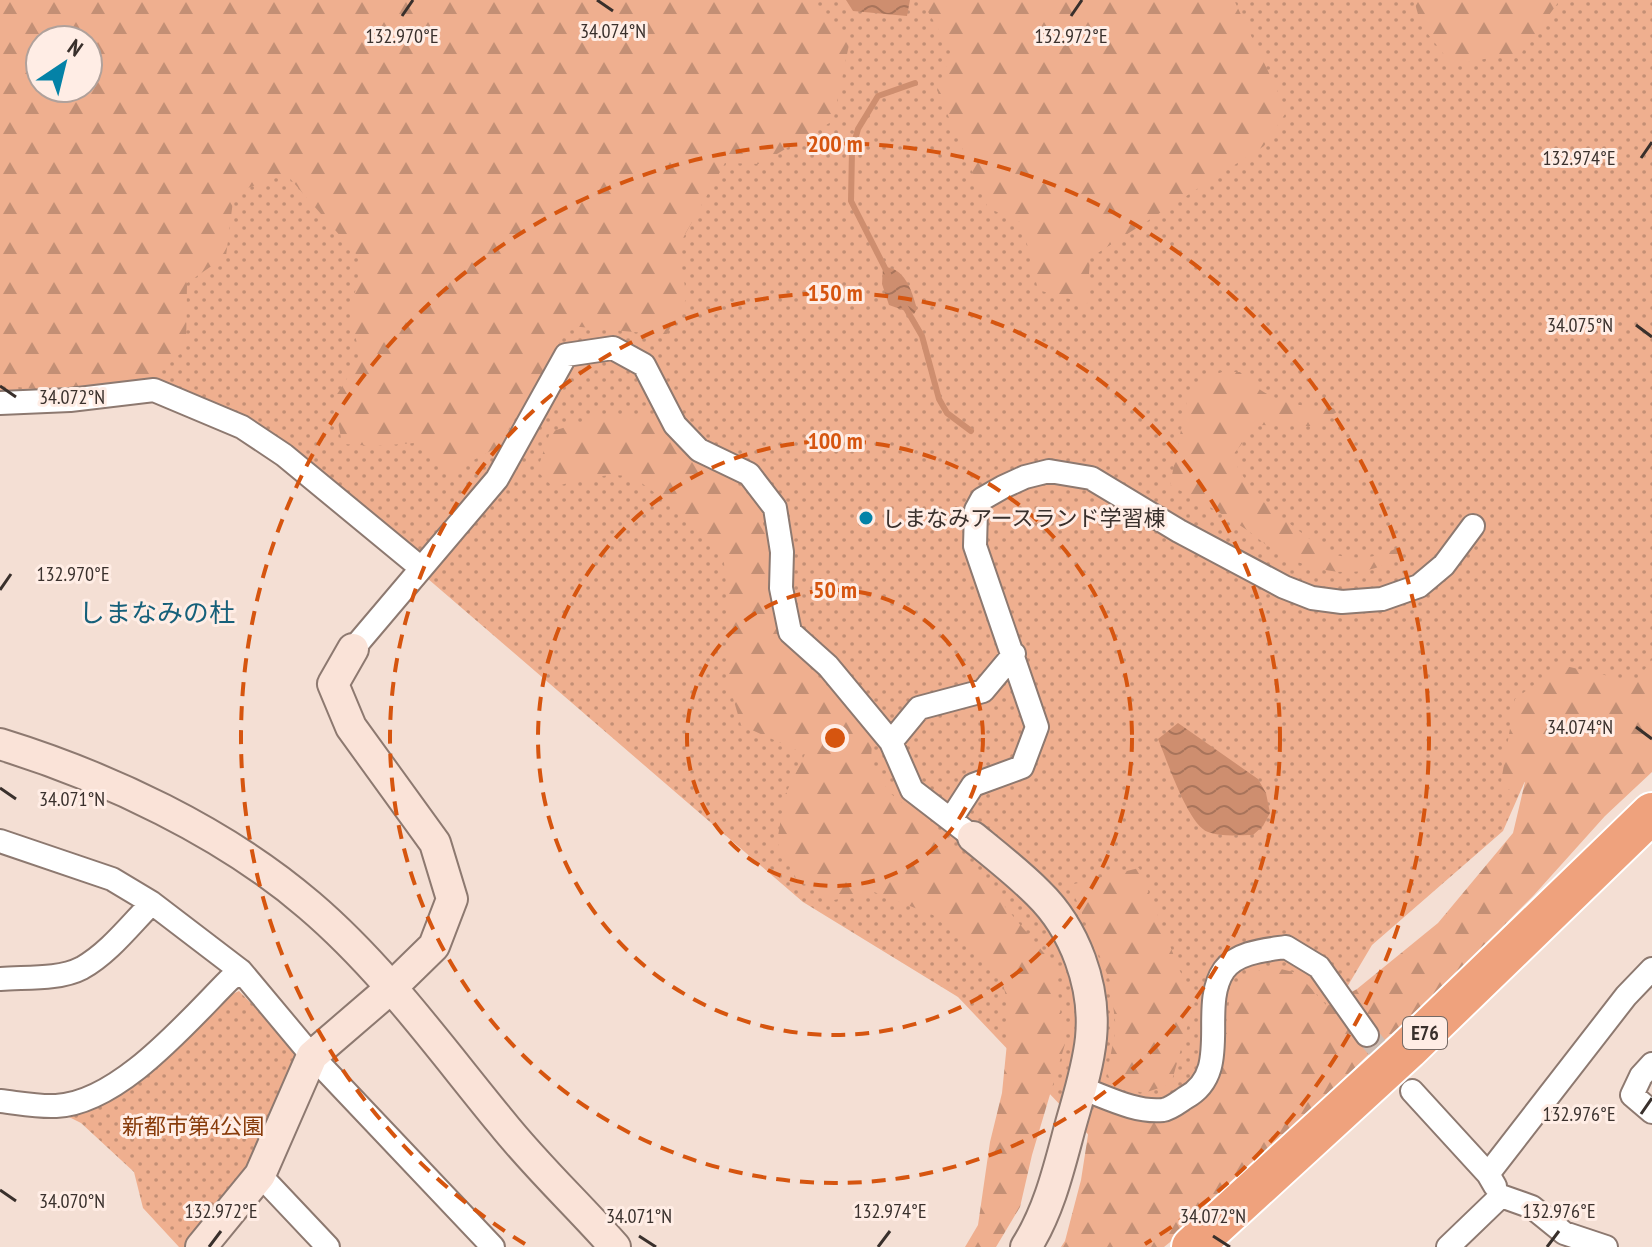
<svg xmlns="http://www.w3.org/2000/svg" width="1652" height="1247" font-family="'PT Sans Narrow','Noto Sans JP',sans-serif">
<defs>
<pattern id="green-dots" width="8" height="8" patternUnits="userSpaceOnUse" patternTransform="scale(2)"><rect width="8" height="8" fill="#efaf8f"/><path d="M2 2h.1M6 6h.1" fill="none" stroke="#c38f75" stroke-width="1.8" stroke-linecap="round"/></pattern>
<pattern id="forest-firs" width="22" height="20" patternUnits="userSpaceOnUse" patternTransform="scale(2)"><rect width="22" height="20" fill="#efaf8f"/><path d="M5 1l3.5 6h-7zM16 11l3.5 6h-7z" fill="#c38f75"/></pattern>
<pattern id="water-waves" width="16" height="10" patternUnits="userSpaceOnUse" patternTransform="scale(2)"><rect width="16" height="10" fill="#ce8e6f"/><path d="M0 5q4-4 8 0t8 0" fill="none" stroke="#a8745b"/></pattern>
</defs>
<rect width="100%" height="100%" fill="#f4dfd4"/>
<!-- green -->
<path fill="url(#green-dots)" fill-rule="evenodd" d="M 0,0 L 1652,0 L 1652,709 L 1525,781 L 1503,831 L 1372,945 L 1296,1073 L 1136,1185 L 958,997 L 803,902 L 312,479 L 154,390 L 0,398 ZM 40,40 L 88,40 L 88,88 L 40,88 Z
M 239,991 L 306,1059 L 253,1169 L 193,1247 L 179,1247 L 143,1208 L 134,1172 L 81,1123 L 67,1116 L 120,1089 L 226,997 Z"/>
<!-- forest -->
<path fill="url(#forest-firs)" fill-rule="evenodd" d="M 0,0 L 810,0 L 850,40 L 833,121 L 760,164 L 725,163 L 678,247 L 687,298 L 666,335 L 570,326 L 498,447 L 449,473 L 415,443 L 376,446 L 342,444 L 334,399 L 360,358 L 350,311 L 363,262 L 286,174 L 234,193 L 226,256 L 187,283 L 186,350 L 131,387 L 62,392 L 0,385 ZM 40,40 L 88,40 L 88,88 L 40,88 Z
M 921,0 L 1234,0 L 1287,111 L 1264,146 L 1090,258 L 1087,304 L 1038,290 L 1022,223 L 988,208 L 937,90 L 952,52 Z
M 1414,0 L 1560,0 L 1522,52 L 1452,65 L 1421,25 Z
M 1222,372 L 1240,372 C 1258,392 1281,404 1308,406 C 1321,407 1327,404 1339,411 L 1310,426 L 1257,425 L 1232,456 C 1251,496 1273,511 1307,537 C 1315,543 1323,551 1333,554 C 1356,561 1377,558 1399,547 L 1400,556 C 1362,583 1309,573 1271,548 C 1260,541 1251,532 1241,526 C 1218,511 1194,498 1170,485 L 1188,395 L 1203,379 Z
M 644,415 L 729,480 L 759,507 L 767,540 L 770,580 L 783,637 L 872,739 L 871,763 L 889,792 L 961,854 L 1054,965 L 1065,1044 L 1032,1155 L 1020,1207 L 996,1247 L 965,1247 L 978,1225 L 990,1142 L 1002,1093 L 1010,1013 L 1001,976 L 933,915 L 874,892 L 834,900 L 797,880 L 777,842 L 785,795 L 805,754 L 741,725 L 728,681 L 730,624 L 723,553 C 707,539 643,477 627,476 C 602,473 577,481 553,487 L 537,471 L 550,432 L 598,417 Z
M 1652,660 L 1652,772 L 1605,816 L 1534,895 L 1441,989 L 1367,1056 L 1195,1222 L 1164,1247 L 1061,1247 L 1065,1241 L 1081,1180 L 1090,1122 L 1100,1110 L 1171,1120 L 1220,1077 L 1229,1002 L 1243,978 L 1269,966 L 1297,973 L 1327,1006 L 1357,989 L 1438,923 L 1513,833 L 1525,782 L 1499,794 L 1515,699 L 1561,665 L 1635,682 Z
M 1139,868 L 1180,971 L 1195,1000 L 1171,1084 L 1144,1093 L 1113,1086 L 1107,1073 L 1116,1028 L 1110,981 L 1070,885 Z"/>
<!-- water -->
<path fill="url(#water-waves)" d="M 846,0 L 910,0 L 907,16 L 853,11 Z
M 883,267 C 905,267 912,291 917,309 L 914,314 L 889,305 L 882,284 Z
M 1178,723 L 1258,779 L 1266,793 L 1270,813 L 1263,826 L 1253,835 C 1239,835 1221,837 1208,832 C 1188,825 1167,760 1158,739 Z"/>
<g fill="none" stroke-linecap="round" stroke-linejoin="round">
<!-- stream -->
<path stroke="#ce8e6f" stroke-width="6" d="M 888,274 L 851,201 L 852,151 L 858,129 L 878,96 L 915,83
M 904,305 L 922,336 L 939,399 L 947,413 L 971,431"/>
<!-- street-tunnel -->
<path stroke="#cfbcb2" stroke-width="22" stroke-dasharray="22 11" stroke-linecap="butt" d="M 1367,1035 L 1412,1091"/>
<defs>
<path id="street" d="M 0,403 L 70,400 L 154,390 L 242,427 L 284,455 L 421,568
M 353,649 L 497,479 L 566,355 L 613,348 L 644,365 L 675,425 L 699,450 L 749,474 L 775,508 L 782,552 L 781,588 L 790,632 L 828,666 L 891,742 L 912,790 L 973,837
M 891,742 L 919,708 L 983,691 L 1014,654
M 951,819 L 973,785 L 1022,767 L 1037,727 L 975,546 L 976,510 L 982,499 L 1003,487 L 1025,477 L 1049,471 L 1091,478 L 1179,531 L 1284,587 L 1312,598 L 1342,602 L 1382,599 L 1419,586 L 1444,565 L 1473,526
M 0,841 L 112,879 L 152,903 L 241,971
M 0,979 C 26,977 59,980 82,968 C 109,953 131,924 152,903
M 1652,1064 L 1641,1076 L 1632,1095 L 1652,1112
M 1081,1088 C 1106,1097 1136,1113 1163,1110 C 1170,1109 1179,1102 1185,1098 C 1234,1072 1198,1008 1224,970 C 1237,952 1266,950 1286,947 L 1319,967 L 1367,1035
M 1412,1091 L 1488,1174 L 1495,1186
M 0,1101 C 18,1103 38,1107 56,1106 C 119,1103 187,1022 229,980 L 241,971 L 312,1056 L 493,1247
M 1488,1174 L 1626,996 L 1652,969
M 260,1175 L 328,1247
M 1448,1247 L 1501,1196 L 1532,1207 L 1564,1233 L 1606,1247"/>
<path id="secondary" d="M 0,744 C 107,777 224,832 309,905 C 383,968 440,1048 501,1122 C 536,1166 578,1205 615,1247
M 973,837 C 995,855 1018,873 1038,893 C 1075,929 1096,986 1091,1038 C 1088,1068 1078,1098 1070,1127 C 1059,1168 1049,1211 1026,1247
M 201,1247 L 260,1175 L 312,1056 L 391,988 L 434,946 L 452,899 L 435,843 L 351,727 L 333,684 L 353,649"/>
<path id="highway" d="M 1192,1247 L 1408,1049 L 1652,813"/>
</defs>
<!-- street casing -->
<use href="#street" stroke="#8d7970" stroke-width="26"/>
<!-- secondary casing -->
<use href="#secondary" stroke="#8d7970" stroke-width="34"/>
<!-- highway casing -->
<use href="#highway" stroke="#fff" stroke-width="44"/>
<!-- street -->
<use href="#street" stroke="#fff" stroke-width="22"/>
<!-- secondary -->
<use href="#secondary" stroke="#fae3d8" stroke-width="30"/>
<!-- highway -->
<use href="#highway" stroke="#efa27d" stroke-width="40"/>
</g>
<!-- ticks -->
<path fill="none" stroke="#39302c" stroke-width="3" d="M 597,0 L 613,11M 402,16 L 413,0M 1071,16 L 1082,0M 1641,158 L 1652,142M 1636,325 L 1652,337M 0,386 L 16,397M 0,590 L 11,574M 1636,727 L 1652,739M 0,788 L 16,799M 1641,1114 L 1652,1098M 0,1190 L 16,1201M 639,1236 L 656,1247M 1213,1236 L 1230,1247M 209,1247 L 221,1231M 878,1247 L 890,1231M 1547,1247 L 1559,1231"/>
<!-- distance rings -->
<g fill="none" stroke="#d6550f" stroke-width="4" stroke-dasharray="14 10">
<circle cx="835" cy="738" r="148"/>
<circle cx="835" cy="738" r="297"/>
<circle cx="835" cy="738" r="445"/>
<path d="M525 1244A594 594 0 1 1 1145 1244"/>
</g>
<!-- markers -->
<circle fill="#0482a7" stroke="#ffede5" stroke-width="3" cx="866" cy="518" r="8"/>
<g text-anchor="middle" stroke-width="6" stroke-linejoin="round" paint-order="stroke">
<!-- shield labels -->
<rect fill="#ffede5" stroke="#746964" stroke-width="2" x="1403" y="1017" width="44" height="32" rx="6"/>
<g font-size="20" font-weight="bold" fill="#39302c">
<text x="1425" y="1040">E76</text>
</g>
<!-- poi labels -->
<g font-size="22" fill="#39302c" stroke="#ffede5" text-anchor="start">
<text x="882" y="526">しまなみアースランド学習棟</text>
</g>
<!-- park labels -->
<g font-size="22" fill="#883b0a" stroke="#ffede5">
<text x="193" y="1134">新都市第4公園</text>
</g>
<!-- quarter labels -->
<g font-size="26" fill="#16607a" stroke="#ffede5">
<text x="157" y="622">しまなみの杜</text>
</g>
</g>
<g font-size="20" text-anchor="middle" fill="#39302c" stroke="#ffede5" stroke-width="6" stroke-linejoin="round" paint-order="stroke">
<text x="613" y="38">34.074°N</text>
<text x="402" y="43">132.970°E</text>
<text x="1071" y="43">132.972°E</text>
<text x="1579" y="165">132.974°E</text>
<text x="1580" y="332">34.075°N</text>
<text x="72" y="404">34.072°N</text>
<text x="73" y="581">132.970°E</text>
<text x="1580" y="734">34.074°N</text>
<text x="72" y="806">34.071°N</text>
<text x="1579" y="1121">132.976°E</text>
<text x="72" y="1208">34.070°N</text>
<text x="221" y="1218">132.972°E</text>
<text x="890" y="1218">132.974°E</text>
<text x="1559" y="1218">132.976°E</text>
<text x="639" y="1223">34.071°N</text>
<text x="1213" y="1223">34.072°N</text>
</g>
<circle cx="835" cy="738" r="12" fill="#d6550f" stroke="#ffede5" stroke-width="4"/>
<g font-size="24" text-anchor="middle" font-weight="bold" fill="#d6550f" stroke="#ffede5" stroke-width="6" stroke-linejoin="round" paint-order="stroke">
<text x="835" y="152">200 m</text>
<text x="835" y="301">150 m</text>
<text x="835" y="449">100 m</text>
<text x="835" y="598">50 m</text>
</g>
<!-- north arrow -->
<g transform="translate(64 64) rotate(35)"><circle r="38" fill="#ffede5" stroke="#b0a19b" stroke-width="2"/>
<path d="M0-6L14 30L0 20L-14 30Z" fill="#0482a7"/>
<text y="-12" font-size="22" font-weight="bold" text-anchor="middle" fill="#39302c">N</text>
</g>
</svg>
